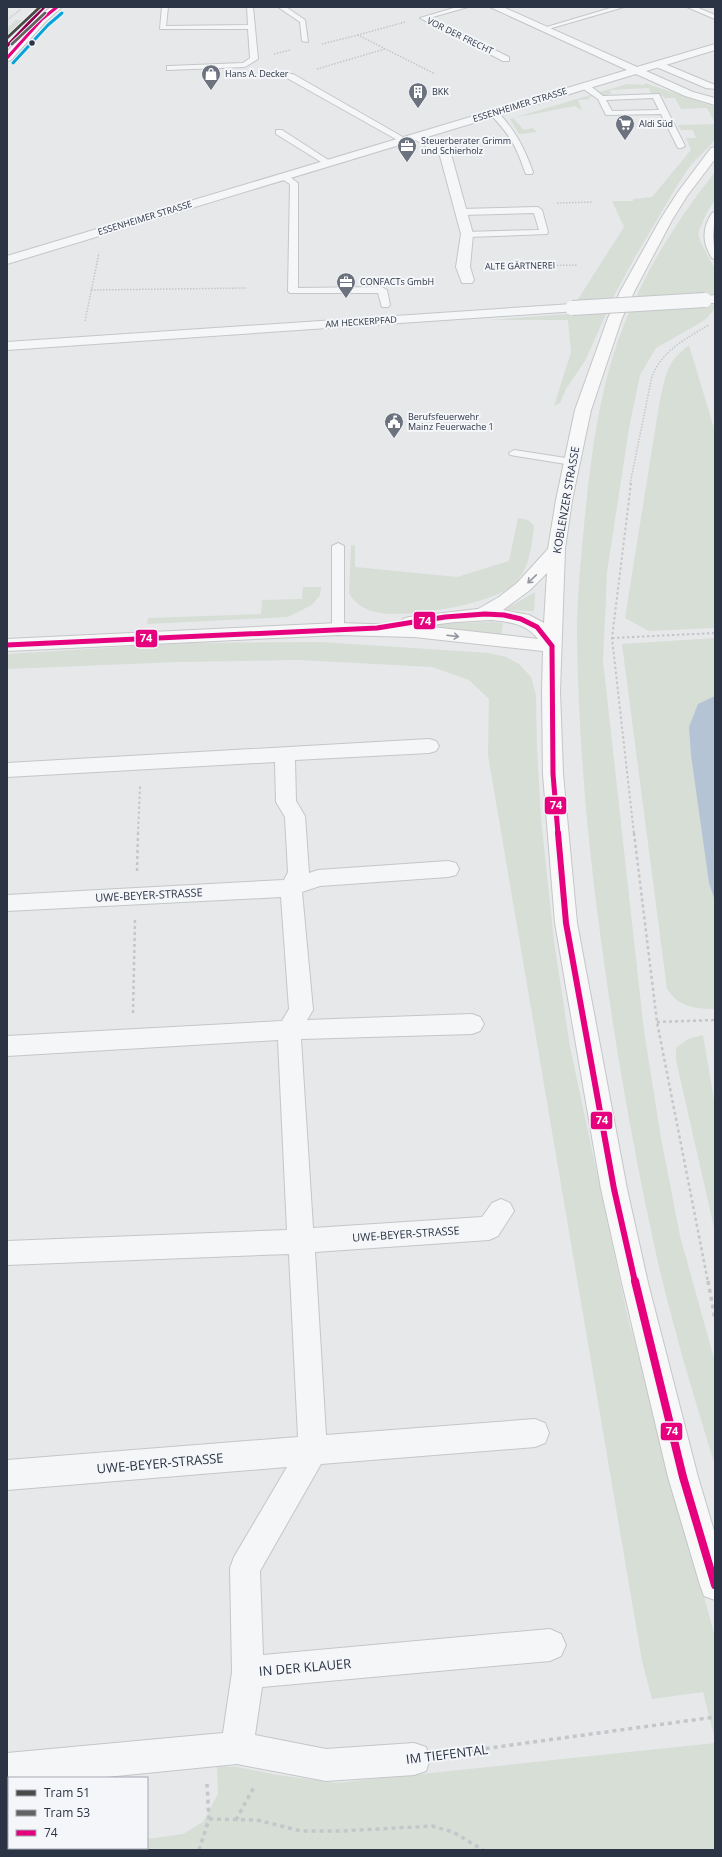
<svg xmlns="http://www.w3.org/2000/svg" width="722" height="1857" font-family="'Open Sans',sans-serif">
<rect width="100%" height="100%" fill="#e6e8ea"/>
<!-- green -->
<path fill="#d6ded6" d="M 16,20 L 28,21 L 7,41 L 7,28 Z
M 645,83 L 715,107 L 715,123 L 707,108 L 681,109 L 675,98 L 664,98 L 663,96 L 651,93 L 649,88 L 610,90 L 611,94 L 588,97 L 590,99 L 578,100 L 582,110 L 575,106 L 513,118 L 524,130 L 533,128 L 537,132 L 519,134 L 510,119 L 627,84 L 644,85 Z
M 715,124 L 715,140 L 690,166 L 678,184 L 635,257 L 615,294 L 585,361 L 566,389 L 560,403 L 554,406 L 571,352 L 568,320 L 490,320 L 594,312 L 575,304 L 624,227 L 612,201 L 633,201 L 633,199 L 652,197 L 691,150 L 686,138 L 696,138 L 693,130 L 681,130 L 678,125 Z
M 715,172 L 715,200 L 706,214 L 698,233 L 701,243 L 715,269 L 715,294 L 683,296 L 679,306 L 711,304 L 715,305 L 715,308 L 707,318 L 698,324 L 656,348 L 640,375 L 629,428 L 607,572 L 603,661 L 644,1031 L 661,1138 L 680,1236 L 715,1362 L 715,1465 C 694,1398 673,1327 657,1258 C 634,1153 615,1047 601,940 C 587,838 578,735 577,632 C 577,597 581,560 584,525 C 590,467 596,409 614,353 C 635,287 672,226 715,172 Z
M 689,345 L 715,432 L 715,628 L 649,631 L 625,618 L 660,399 C 667,372 666,363 689,345 Z
M 518,518 L 528,520 L 534,526 C 531,548 530,570 513,585 C 491,605 403,619 375,612 C 364,609 354,603 349,593 L 351,545 L 355,546 L 355,567 L 457,577 L 509,561 Z
M 303,587 L 321,587 L 320,595 L 312,605 L 288,617 L 147,624 L 148,618 L 261,614 L 262,600 L 302,599 Z
M 535,592 L 534,611 L 507,610 L 506,609 Z
M 493,622 L 503,623 L 501,637 L 432,626 L 433,624 Z
M 715,638 L 715,1009 C 703,1009 688,1008 678,1001 C 674,998 670,993 667,989 L 622,644 Z
M 321,642 L 489,653 L 506,657 L 519,664 L 531,677 L 536,695 L 537,748 L 541,819 L 554,941 L 570,1047 L 627,1314 L 715,1637 L 715,1740 L 703,1692 L 652,1699 L 642,1661 L 488,755 L 489,699 L 469,680 L 432,667 L 299,660 L 178,662 L 7,669 L 7,654 L 187,643 Z
M 703,1035 L 715,1106 L 715,1232 L 676,1060 L 676,1048 L 688,1039 Z
M 715,1743 L 715,1850 L 64,1850 L 80,1848 L 147,1848 L 147,1839 L 183,1834 L 203,1822 L 218,1794 L 217,1766 L 237,1767 L 278,1775 L 336,1783 Z"/>
<!-- water -->
<path fill="#b4c4d5" d="M 715,696 L 715,901 L 709,883 L 691,755 L 689,727 L 698,704 Z"/>
<g fill="none" stroke-linecap="round" stroke-linejoin="round">
<defs>
<path id="lane" d="M 162,7 L 168,7 L 166,26 L 248,25 L 247,7 L 253,7 L 258,59 L 245,67 L 167,70 L 167,66 L 170,66 L 243,63 L 250,58 L 248,29 L 160,29 Z
M 278,7 L 286,7 L 305,20 L 308,42 L 302,41 L 300,22 Z
M 457,7 L 468,7 L 429,18 L 509,57 L 509,61 L 503,61 L 420,18 Z
M 614,7 L 624,7 L 545,30 L 540,29 Z
M 687,7 L 696,7 L 715,15 L 715,19 Z
M 654,62 L 660,62 L 715,85 L 715,89 L 706,88 L 654,66 Z
M 287,74 L 293,74 L 408,140 L 404,142 L 401,142 L 287,78 Z
M 582,84 L 588,84 L 603,96 L 659,94 L 685,146 L 681,148 L 678,148 L 661,114 L 606,115 L 598,99 L 582,88 ZM 653,98 L 659,110 L 612,111 L 606,100 Z
M 491,111 L 497,111 C 516,132 523,145 533,172 L 532,174 L 526,174 L 525,172 C 516,146 510,135 491,115 Z
M 276,130 L 282,130 L 333,163 L 329,165 L 326,165 L 276,134 Z
M 280,174 L 286,174 L 298,183 L 298,288 L 382,287 L 387,290 L 390,305 L 388,307 L 382,307 L 378,293 L 290,293 L 288,291 L 290,184 L 280,178 Z
M 538,207 L 542,210 L 548,232 L 547,234 L 467,237 L 463,234 L 464,232 L 539,230 L 534,213 L 461,215 L 457,212 L 461,209 Z
M 715,212 L 713,236 L 715,259 L 712,258 C 702,243 702,228 712,213 Z
M 514,450 L 572,459 L 577,462 L 572,465 L 510,455 L 509,453 Z
M 338,543 L 344,546 L 344,629 L 342,632 L 334,632 L 332,629 L 332,546 Z"/>
<path id="street" d="M 490,7 L 503,7 L 637,67 L 715,44 L 715,50 L 646,71 L 693,92 L 715,98 L 715,105 L 685,96 L 636,74 L 427,137 L 451,154 L 473,234 L 470,267 L 474,280 L 472,283 L 462,283 L 456,267 L 461,234 L 440,156 L 416,140 L 7,264 L 7,256 L 627,70 Z
M 715,295 L 715,303 L 700,303 L 698,300 L 700,297 Z
M 572,304 L 577,305 L 579,308 L 577,311 L 7,350 L 7,342 Z
M 429,739 L 436,741 L 439,746 L 436,751 L 429,753 L 295,760 L 296,801 L 305,816 L 309,873 L 318,870 L 448,861 L 456,863 L 459,869 L 456,875 L 448,877 L 320,886 L 302,892 L 313,1010 L 307,1020 L 472,1014 L 480,1017 L 484,1024 L 480,1031 L 472,1034 L 301,1039 L 313,1228 L 482,1217 L 492,1203 L 501,1199 L 510,1203 L 514,1211 L 498,1236 L 489,1240 L 315,1252 L 326,1435 L 535,1419 L 545,1423 L 549,1433 L 545,1443 L 535,1447 L 321,1464 L 260,1571 L 263,1655 L 550,1629 L 561,1634 L 566,1645 L 561,1656 L 550,1661 L 262,1687 L 255,1735 L 326,1749 L 414,1743 L 426,1747 L 430,1759 L 426,1771 L 414,1775 L 326,1781 L 237,1764 L 96,1778 L 9,1778 L 9,1786 L 7,1787 L 7,1753 L 223,1733 L 232,1672 L 230,1568 L 234,1557 L 287,1467 L 7,1490 L 7,1460 L 298,1437 L 289,1254 L 7,1265 L 7,1241 L 287,1230 L 278,1040 L 7,1056 L 7,1036 L 282,1021 L 289,1009 L 281,897 L 7,911 L 7,895 L 284,880 L 288,872 L 285,817 L 276,802 L 275,762 L 7,777 L 7,763 Z"/>
<path id="secondary" d="M 51,7 L 62,7 L 46,21 L 11,60 L 7,61 L 7,52 L 38,17 Z
M 715,147 L 715,159 L 687,196 L 672,220 L 635,290 L 622,318 L 591,410 L 572,500 L 565,549 L 560,691 L 563,774 L 577,923 L 627,1189 L 648,1283 L 698,1477 L 715,1534 L 715,1600 L 704,1596 L 700,1585 L 668,1477 L 622,1283 L 601,1189 L 555,923 L 543,774 L 542,691 L 543,651 L 414,637 L 338,635 L 7,651 L 7,639 L 338,623 L 401,625 L 400,623 L 403,619 L 409,617 L 478,609 L 499,597 L 517,583 L 548,549 L 556,500 L 575,410 L 608,318 L 621,290 L 660,220 L 678,192 L 711,148 ZM 547,573 L 544,623 L 529,615 L 503,610 L 530,590 ZM 491,620 C 509,622 526,623 538,639 L 423,626 L 456,622 Z"/>
</defs>
<!-- lane casing -->
<use href="#lane" stroke="#c4c6c8" stroke-width="2"/>
<!-- street casing -->
<use href="#street" stroke="#c4c6c8" stroke-width="2"/>
<!-- secondary casing -->
<use href="#secondary" stroke="#c4c6c8" stroke-width="2"/>
<!-- path-far3 -->
<path stroke="#c5c6ca" stroke-width="1.5" stroke-dasharray="1.5 1.5" stroke-linecap="butt" d="M 7,20 L 20,10
M 405,22 L 358,35 L 435,74
M 322,44 L 358,35
M 274,54 L 290,50
M 317,69 L 385,49
M 557,203 L 593,202
M 488,267 L 578,265
M 91,290 L 246,288
M 85,321 L 99,253
M 630,484 L 652,376 C 663,350 685,339 709,325"/>
<!-- path-far2 -->
<path stroke="#c5c6ca" stroke-width="2" stroke-dasharray="2.5 2.5" stroke-linecap="butt" d="M 631,483 L 612,638 L 634,834
M 612,638 L 715,633
M 138,834 L 140,786"/>
<!-- path-far1 -->
<path stroke="#c5c6ca" stroke-width="2.5" stroke-dasharray="3 3" stroke-linecap="butt" d="M 634,833 L 657,1022 L 708,1282
M 137,871 L 138,833
M 133,1013 L 135,920
M 657,1022 L 715,1020"/>
<!-- path -->
<path stroke="#c5c6ca" stroke-width="3.5" stroke-dasharray="4 4" stroke-linecap="butt" d="M 708,1281 L 715,1319
M 446,1754 L 715,1717
M 209,1819 L 257,1820 L 301,1831 L 342,1831 L 432,1826 L 453,1832 L 483,1850
M 236,1820 L 255,1785
M 199,1850 L 209,1819 L 207,1784"/>
<!-- lane -->
<use href="#lane" fill="#f5f6f7" fill-rule="evenodd"/>
<!-- street -->
<use href="#street" fill="#f5f6f7" fill-rule="evenodd"/>
<!-- secondary -->
<use href="#secondary" fill="#f8f8f8" fill-rule="evenodd"/>
<defs>
<path id="street-bridge" d="M 572,308 L 705,300"/>
</defs>
<!-- street-bridge casing -->
<use href="#street-bridge" stroke="#c4c6c8" stroke-width="16" stroke-linecap="butt"/>
<!-- street-bridge -->
<use href="#street-bridge" stroke="#f5f6f7" stroke-width="14"/>
<defs>
<path id="bus-1-far3" d="M 7,58 L 42,19 L 57,7"/>
<path id="bus-1-far2" d="M 7,645 L 377,628 L 445,617 L 485,614 L 504,615 L 521,619 L 537,627 L 552,646
M 552,646 L 553,774 L 558,834"/>
<path id="bus-1-far1" d="M 558,833 L 566,923 L 614,1189 L 635,1282"/>
<path id="bus-1" d="M 635,1281 L 683,1477 L 715,1585"/>
<path id="bus-2" d="M 13,63 L 48,25 L 62,13"/>
<path id="bus-3" d="M 7,46 L 44,7"/>
</defs>
<!-- bus-1-far3 casing -->
<use href="#bus-1-far3" stroke="#f4f6f9" stroke-width="4.5"/>
<!-- bus-1-far2 casing -->
<use href="#bus-1-far2" stroke="#f4f6f9" stroke-width="8"/>
<!-- bus-1-far1 casing -->
<use href="#bus-1-far1" stroke="#f4f6f9" stroke-width="10"/>
<!-- bus-1 casing -->
<use href="#bus-1" stroke="#f4f6f9" stroke-width="11"/>
<!-- bus-2 casing -->
<use href="#bus-2" stroke="#f4f6f9" stroke-width="4.5"/>
<!-- bus-3 casing -->
<use href="#bus-3" stroke="#f4f6f9" stroke-width="4.5"/>
<!-- bus-1-far3 -->
<use href="#bus-1-far3" stroke="#e6007e" stroke-width="3"/>
<!-- bus-1-far2 -->
<use href="#bus-1-far2" stroke="#e6007e" stroke-width="5"/>
<!-- bus-1-far1 -->
<use href="#bus-1-far1" stroke="#e6007e" stroke-width="6"/>
<!-- bus-1 -->
<use href="#bus-1" stroke="#e6007e" stroke-width="8"/>
<!-- bus-2 -->
<use href="#bus-2" stroke="#04a4da" stroke-width="3"/>
<!-- bus-3 -->
<use href="#bus-3" stroke="#8d004c" stroke-width="3"/>
<defs>
<path id="tram-1" d="M 7,38 L 40,7"/>
<path id="tram-2" d="M 12,44 L 45,13"/>
</defs>
<!-- tram-1 casing -->
<use href="#tram-1" stroke="#f4f6f9" stroke-width="4.5"/>
<!-- tram-2 casing -->
<use href="#tram-2" stroke="#f4f6f9" stroke-width="4.5"/>
<!-- tram-1 -->
<use href="#tram-1" stroke="#4a4a49" stroke-width="3"/>
<!-- tram-2 -->
<use href="#tram-2" stroke="#646363" stroke-width="3"/>
</g>
<!-- one-way arrows -->
<defs><path id="oneway-shaft" d="M-6 0H5M1.5-3L5.5 0L1.5 3" fill="none" stroke-width="1.6" stroke-linecap="round" stroke-linejoin="round"/></defs>
<g stroke="#92969e">
<use href="#oneway-shaft" transform="translate(532 579) rotate(136)"/>
<use href="#oneway-shaft" transform="translate(453 636) rotate(7)"/>
</g>
<!-- icons -->
<defs>
<symbol id="shop-pin" viewBox="-11 -11 22 30"><path d="M0 17L-7.5 6A9.5 9.5 0 1 1 7.5 6Z" fill="#6c737f" stroke="#f4f6f9"/><path d="M-5-2.5h2.3a2.7 3.5 0 0 1 5.4 0H5L5.5 6h-11ZM-1.5-2.5h3a1.5 2.3 0 0 0-3 0Z" fill="#fff"/></symbol>
<symbol id="building-pin" viewBox="-11 -11 22 30"><path d="M0 17L-7.5 6A9.5 9.5 0 1 1 7.5 6Z" fill="#6c737f" stroke="#f4f6f9"/><path d="M-4-6H4V6H1V3H-1V6H-4ZM-2.5-4.3h1.7v1.8h-1.7ZM.8-4.3h1.7v1.8H.8ZM-2.5-1h1.7V.8h-1.7ZM.8-1h1.7V.8H.8Z" fill="#fff"/></symbol>
<symbol id="supermarket-pin" viewBox="-11 -11 22 30"><path d="M0 17L-7.5 6A9.5 9.5 0 1 1 7.5 6Z" fill="#6c737f" stroke="#f4f6f9"/><path d="M-6-5.5h2.5l.6 2H6L4.5 2H-2.5L-4.4-4H-6ZM-1.5 3.2a1.3 1.3 0 1 0 .1 0ZM3 3.2a1.3 1.3 0 1 0 .1 0Z" fill="#fff"/></symbol>
<symbol id="office-pin" viewBox="-11 -11 22 30"><path d="M0 17L-7.5 6A9.5 9.5 0 1 1 7.5 6Z" fill="#6c737f" stroke="#f4f6f9"/><path d="M-6-3h4V-5.5h4V-3h4V5H-6ZM-1-4.5V-3h2v-1.5ZM-6 0V1H6V0Z" fill="#fff"/></symbol>
<symbol id="civic-pin" viewBox="-11 -11 22 30"><path d="M0 17L-7.5 6A9.5 9.5 0 1 1 7.5 6Z" fill="#6c737f" stroke="#f4f6f9"/><path d="M-.6-6.5H3V-4.5H.6V-3L4-1V1h2V6H-6V1h2V-1L-.6-3ZM-1.2 2.5V6h2.4V2.5Z" fill="#fff"/></symbol>
</defs>
<g fill-rule="evenodd">
<use href="#shop-pin" x="200" y="63" width="22" height="30"/>
<use href="#building-pin" x="407" y="81" width="22" height="30"/>
<use href="#supermarket-pin" x="614" y="113" width="22" height="30"/>
<use href="#office-pin" x="396" y="135" width="22" height="30"/>
<use href="#office-pin" x="335" y="271" width="22" height="30"/>
<use href="#civic-pin" x="383" y="411" width="22" height="30"/>
</g>
<!-- markers -->
<circle fill="#2b3445" stroke="#f4f6f9" stroke-width="1.5" cx="32" cy="43" r="3.5"/>
<g text-anchor="middle" stroke-width="4" stroke-linejoin="round" paint-order="stroke">
<!-- far-street labels -->
<g font-size="9" fill="#2b3445" stroke="#f4f6f9">
<text transform="translate(460 36) rotate(26)" y="3">VOR DER FRECHT</text>
<text transform="translate(520 105) rotate(-17)" y="3">ESSENHEIMER STRASSE</text>
<text transform="translate(145 218) rotate(-17)" y="3">ESSENHEIMER STRASSE</text>
<text transform="translate(520 266) rotate(-1)" y="3">ALTE GÄRTNEREI</text>
<text transform="translate(361 322) rotate(-4)" y="3">AM HECKERPFAD</text>
</g>
<!-- far-poi labels -->
<g font-size="9" fill="#2b3445" stroke="#f4f6f9" text-anchor="start">
<text x="225" y="77">Hans A. Decker</text>
<text x="432" y="95">BKK</text>
<text x="639" y="127">Aldi Süd</text>
<text x="421" y="144">Steuerberater Grimm<tspan x="421" dy="10">und Schierholz</tspan></text>
<text x="360" y="285">CONFACTs GmbH</text>
<text x="408" y="420">Berufsfeuerwehr<tspan x="408" dy="10">Mainz Feuerwache 1</tspan></text>
</g>
<!-- street labels -->
<g font-size="11" fill="#2b3445" stroke="#f4f6f9">
<text transform="translate(566 500) rotate(-80)" y="4">KOBLENZER STRASSE</text>
<text transform="translate(149 895) rotate(-3)" y="4">UWE-BEYER-STRASSE</text>
<text transform="translate(406 1234) rotate(-4)" y="4">UWE-BEYER-STRASSE</text>
</g>
<!-- near-street labels -->
<g font-size="13" fill="#2b3445" stroke="#f4f6f9">
<text transform="translate(160 1463) rotate(-5)" y="5">UWE-BEYER-STRASSE</text>
<text transform="translate(305 1667) rotate(-5)" y="5">IN DER KLAUER</text>
<text transform="translate(447 1754) rotate(-7)" y="5">IM TIEFENTAL</text>
</g>
</g>
<g stroke="#f4f6f9" stroke-width="1.5">
<rect x="413" y="611" width="23" height="19" rx="4" fill="#e6007e"/>
<rect x="135" y="629" width="23" height="19" rx="4" fill="#e6007e"/>
<rect x="544" y="796" width="23" height="19" rx="4" fill="#e6007e"/>
<rect x="590" y="1111" width="23" height="19" rx="4" fill="#e6007e"/>
<rect x="660" y="1422" width="23" height="19" rx="4" fill="#e6007e"/>
</g>
<g font-size="11" text-anchor="middle" font-weight="bold" fill="#fff">
<text x="425" y="625">74</text>
<text x="146" y="642">74</text>
<text x="556" y="809">74</text>
<text x="602" y="1124">74</text>
<text x="672" y="1435">74</text>
</g>
<!-- border -->
<rect width="722" height="1857" fill="none" stroke="#2b3445" stroke-width="16"/>
<!-- legend -->
<rect x="8" y="1777" width="140" height="72" fill="#f4f6f9" stroke="#a4a8b1"/>
<rect x="16" y="1790" width="20" height="6" fill="#4a4a49" stroke="#a4a8b1"/>
<text x="44" y="1797" font-size="12" fill="#2b3445">Tram 51</text>
<rect x="16" y="1810" width="20" height="6" fill="#646363" stroke="#a4a8b1"/>
<text x="44" y="1817" font-size="12" fill="#2b3445">Tram 53</text>
<rect x="16" y="1830" width="20" height="6" fill="#e6007e" stroke="#a4a8b1"/>
<text x="44" y="1837" font-size="12" fill="#2b3445">74</text>
</svg>
